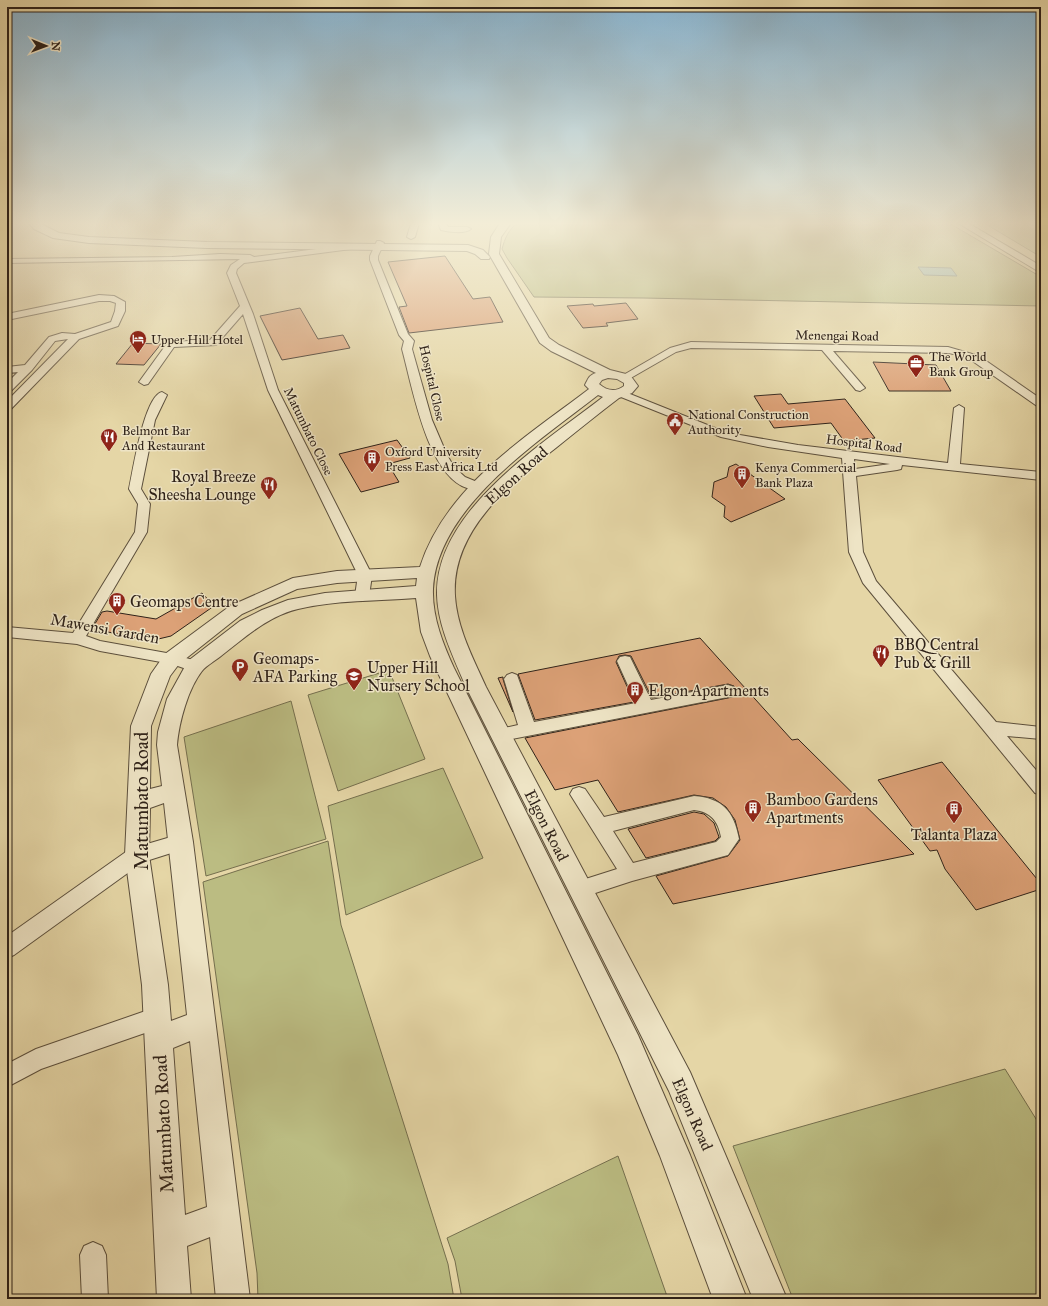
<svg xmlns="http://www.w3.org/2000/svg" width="1048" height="1306" font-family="'IM FELL Great Primer',serif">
<rect width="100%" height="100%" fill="#e5d6a6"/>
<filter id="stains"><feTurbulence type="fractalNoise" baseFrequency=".005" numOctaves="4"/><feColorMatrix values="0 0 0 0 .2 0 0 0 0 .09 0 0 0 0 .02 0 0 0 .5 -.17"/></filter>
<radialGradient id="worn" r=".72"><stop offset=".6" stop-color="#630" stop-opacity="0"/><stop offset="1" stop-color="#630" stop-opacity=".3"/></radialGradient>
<!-- green -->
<path fill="#bbbc82" stroke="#756f4e" d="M 517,223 L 949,223 L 1041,277 L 1041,306 L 643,298 L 534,297 L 507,258 L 502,249 C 505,238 508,231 517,223 Z
M 984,223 L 1041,223 L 1041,257 Z
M 389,670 L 425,759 L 338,791 L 308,695 Z
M 291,701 L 326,839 L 206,876 L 184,737 Z
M 443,768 L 483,858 L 346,915 L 328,806 Z
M 328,841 L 341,925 L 448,1264 L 454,1299 L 258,1299 L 257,1273 L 203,882 Z
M 1005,1069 L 1041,1127 L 1041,1299 L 793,1299 L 733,1146 Z
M 618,1156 L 668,1299 L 462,1299 L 455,1261 L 447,1238 Z"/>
<!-- water -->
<path fill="#99b7b1" stroke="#6f7b74" d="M 918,267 L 951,268 L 957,276 L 924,275 Z"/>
<!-- building -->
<path fill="#dca177" stroke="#2f2219" d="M 445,256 L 473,299 L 490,297 L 503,322 L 409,333 L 399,307 L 407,306 L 388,262 Z
M 626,303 L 638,319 L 606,323 L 608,326 L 583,328 L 567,306 L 593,304 L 594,306 Z
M 300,308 L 318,339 L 343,335 L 350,348 L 282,360 L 260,316 Z
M 133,343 L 161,344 L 144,365 L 116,364 Z
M 873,362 L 936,365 L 951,391 L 889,391 Z
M 781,394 L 788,404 L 845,399 L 875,438 L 844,441 L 831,423 L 774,428 L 754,396 Z
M 397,440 L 410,458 L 388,464 L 399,482 L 361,492 L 339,454 Z
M 736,464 L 785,499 L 731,522 L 724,517 L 725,506 L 712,497 L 714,482 L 727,477 L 729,467 Z
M 202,593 L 214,606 L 171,636 L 150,641 L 94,629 L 93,627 L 102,612 L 107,611 L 156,619 Z
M 700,638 L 792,740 L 798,739 L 914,854 L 673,904 L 656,876 L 728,856 L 740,840 L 735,820 L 726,807 L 713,798 L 694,795 L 618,812 L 598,780 L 555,790 L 525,738 L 728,698 L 735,696 L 737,690 L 734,686 L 728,684 L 652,698 L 631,656 L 625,655 L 619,656 L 616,662 L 634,702 L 535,720 L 518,674 Z
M 503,677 L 503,679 L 513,712 L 498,678 Z
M 942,762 L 1041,884 L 1041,889 L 976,910 L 945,869 L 937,850 L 930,851 L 878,780 Z
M 694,812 L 704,814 L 714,823 L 719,837 L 715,841 L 646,858 L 628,829 Z"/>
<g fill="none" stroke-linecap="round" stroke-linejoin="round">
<defs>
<path id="minor" d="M 411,223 L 419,223 L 415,237 L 411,239 L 407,237 Z
M 438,223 L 446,223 L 448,227 L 467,227 L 471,229 C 465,234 449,232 441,230 Z
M 958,223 L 968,223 L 1041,266 L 1041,273 Z
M 377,241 L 380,241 L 384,243 L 378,256 L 378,260 L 408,334 L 414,341 L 412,349 L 432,420 L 447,455 L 454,467 L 465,477 L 482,484 L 484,487 L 482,490 C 477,491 473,489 467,488 C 427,475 412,385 402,349 L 404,341 L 399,335 L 370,260 L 370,256 Z
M 348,245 L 352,247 L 351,249 L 244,263 L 237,269 L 236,273 L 253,314 L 278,390 L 372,575 L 369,596 L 367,599 L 362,601 L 357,599 L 355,596 L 358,575 L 268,390 L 243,314 L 216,345 L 174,347 L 148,384 L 144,385 L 139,382 L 168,342 L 210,340 L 240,306 L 227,273 L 231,265 L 240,259 L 7,263 L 7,259 L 172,257 L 220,254 L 250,255 L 254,257 Z
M 99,295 L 114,296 L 125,302 L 125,311 L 118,326 L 79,339 L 11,409 L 7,410 L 7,401 L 68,339 L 55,341 L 32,370 L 11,391 L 7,392 L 7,383 L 18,372 L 7,373 L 7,367 L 25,365 L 49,337 L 62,333 L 75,334 L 111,322 L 115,311 L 116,303 L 110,301 L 99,301 L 7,320 L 7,314 Z
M 691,342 L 948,347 L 979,356 L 1041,399 L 1041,407 L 1037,406 L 971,360 L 959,355 L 948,353 L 833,351 L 865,388 L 860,391 L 856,390 L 822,350 L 691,348 L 676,352 L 629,379 L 621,379 L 620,377 L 670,348 Z
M 620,390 L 715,428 L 740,435 L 798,445 L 948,463 L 954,408 L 959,405 L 964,408 L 960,464 L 1041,472 L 1041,480 L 902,465 L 901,469 L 897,470 L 856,476 L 863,552 L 876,581 L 996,722 L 1041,727 L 1041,739 L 1007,736 L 1041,776 L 1041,795 L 1035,793 L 863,583 L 849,552 L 842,458 L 768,447 L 721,437 L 616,395 L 615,393 L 616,391 ZM 854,459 L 890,464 L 855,469 Z
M 162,392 L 167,395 L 155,420 L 141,489 L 150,504 L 147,532 L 86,636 L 100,641 L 172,654 L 200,662 L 203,666 L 200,670 L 195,672 L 172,664 L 100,651 L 77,644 L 7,637 L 7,627 L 73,633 L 135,532 L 138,504 L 129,489 C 133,471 144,396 162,392 Z
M 625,656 L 630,657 L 651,700 L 728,685 L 734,687 L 736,691 L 734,695 L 728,697 L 501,741 L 495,740 L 493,735 L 495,730 L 518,725 L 504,679 L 507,675 L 512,673 L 517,675 L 534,722 L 636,703 L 617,661 L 620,657 Z
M 579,787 L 585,789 L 604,817 L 694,796 C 722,798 734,811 739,839 L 728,855 L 632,881 L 580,898 L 573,895 L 570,889 L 573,883 L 617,869 L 570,794 L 573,789 ZM 694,810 C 711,812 718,821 721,837 L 716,842 L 633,863 L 613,831 Z
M 181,834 L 187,836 L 190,842 L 187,848 L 143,862 L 14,955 L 7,958 L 7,936 L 130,849 Z
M 157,1007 L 165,1010 L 168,1018 L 165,1026 L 41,1069 L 7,1087 L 7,1064 L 36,1049 Z
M 93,1242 L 102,1246 L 106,1255 L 108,1299 L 82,1299 L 80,1255 L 84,1246 Z"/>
<path id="tertiary" d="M 29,223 L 39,223 L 59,233 L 89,237 L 207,242 L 468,245 L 483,250 L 490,257 L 489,259 L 481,259 L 475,254 L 467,251 L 207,248 L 89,243 L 53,238 L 34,229 Z
M 500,223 L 511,223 L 501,237 L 499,254 L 549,338 L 559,345 L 610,370 L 630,375 L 638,386 L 632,393 L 619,398 C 598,414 578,430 557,447 C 511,483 451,530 455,596 C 457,628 473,658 486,687 L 690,1072 L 787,1299 L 753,1299 L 669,1091 L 466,687 C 454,658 438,627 437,595 C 435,510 544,443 603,397 L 598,395 C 539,441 437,507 433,589 C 432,617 443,644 454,668 L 638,1035 L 690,1155 L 747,1299 L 713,1299 L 660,1156 L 618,1055 L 430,656 L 421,632 L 416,598 C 377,601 336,600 298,609 C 268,616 244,638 221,656 C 215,661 207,665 202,671 C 188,689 179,722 177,745 L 193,842 L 250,1299 L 216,1299 L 210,1237 L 187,1246 L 191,1299 L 157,1299 L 142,985 L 125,855 L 131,726 L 151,674 L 165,654 L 230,606 L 293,578 L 337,571 L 420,567 C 446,486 525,438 589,389 L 585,385 C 588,379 589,375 596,373 L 551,351 L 540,343 L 489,254 L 491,237 ZM 608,378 L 617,379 L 624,383 L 624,386 C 616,392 607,391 599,384 L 602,380 ZM 417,578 L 416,586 L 325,593 L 288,600 L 262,610 L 240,621 L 188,661 L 167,699 L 158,732 L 157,745 L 162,786 L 150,789 L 151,726 L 170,676 L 179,664 L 242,614 L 297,589 L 337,583 ZM 164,803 L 187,1015 L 171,1021 L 168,985 L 149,855 L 150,808 ZM 190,1041 L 207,1207 L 185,1215 L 173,1048 Z"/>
</defs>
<!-- minor casing -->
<use href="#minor" stroke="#5c4f3c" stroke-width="2"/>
<!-- tertiary casing -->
<use href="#tertiary" stroke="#5c4f3c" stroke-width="2"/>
<!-- minor -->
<use href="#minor" fill="#eee4c5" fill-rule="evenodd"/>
<!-- tertiary -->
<use href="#tertiary" fill="#eee4c5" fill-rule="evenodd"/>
</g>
<!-- sky -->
<linearGradient id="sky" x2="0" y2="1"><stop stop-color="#88b5d2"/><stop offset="0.55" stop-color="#f3edd7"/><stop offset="1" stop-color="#f3edd7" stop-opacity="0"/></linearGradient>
<rect width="1048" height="406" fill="url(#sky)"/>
<!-- icons -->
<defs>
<symbol id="hotel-pin" viewBox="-11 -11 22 30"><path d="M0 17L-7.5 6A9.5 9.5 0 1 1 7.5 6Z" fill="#8f2418" stroke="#eee4c5"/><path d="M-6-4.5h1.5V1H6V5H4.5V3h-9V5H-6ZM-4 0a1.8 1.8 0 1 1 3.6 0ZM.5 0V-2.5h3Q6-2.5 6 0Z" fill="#fff"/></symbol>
<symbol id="office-pin" viewBox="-11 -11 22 30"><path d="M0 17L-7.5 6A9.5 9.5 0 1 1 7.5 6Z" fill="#8f2418" stroke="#eee4c5"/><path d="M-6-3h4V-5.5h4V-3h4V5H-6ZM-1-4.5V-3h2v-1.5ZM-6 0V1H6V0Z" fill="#fff"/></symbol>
<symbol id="civic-pin" viewBox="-11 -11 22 30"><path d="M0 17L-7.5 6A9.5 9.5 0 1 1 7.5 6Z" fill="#8f2418" stroke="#eee4c5"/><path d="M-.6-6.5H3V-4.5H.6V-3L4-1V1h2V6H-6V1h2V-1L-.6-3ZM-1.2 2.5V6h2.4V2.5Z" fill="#fff"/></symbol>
<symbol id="restaurant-pin" viewBox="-11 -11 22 30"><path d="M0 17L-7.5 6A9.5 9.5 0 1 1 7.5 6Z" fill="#8f2418" stroke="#eee4c5"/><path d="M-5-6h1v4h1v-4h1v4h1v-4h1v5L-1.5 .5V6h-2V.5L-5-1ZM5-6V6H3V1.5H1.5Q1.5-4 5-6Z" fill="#fff"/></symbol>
<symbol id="building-pin" viewBox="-11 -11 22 30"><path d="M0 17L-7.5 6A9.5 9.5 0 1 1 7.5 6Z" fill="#8f2418" stroke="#eee4c5"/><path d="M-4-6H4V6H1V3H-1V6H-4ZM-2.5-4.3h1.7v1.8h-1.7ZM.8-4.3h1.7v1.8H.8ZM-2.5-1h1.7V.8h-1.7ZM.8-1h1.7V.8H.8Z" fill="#fff"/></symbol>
<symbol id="parking-pin" viewBox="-11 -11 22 30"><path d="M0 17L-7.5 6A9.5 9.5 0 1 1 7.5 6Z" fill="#8f2418" stroke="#eee4c5"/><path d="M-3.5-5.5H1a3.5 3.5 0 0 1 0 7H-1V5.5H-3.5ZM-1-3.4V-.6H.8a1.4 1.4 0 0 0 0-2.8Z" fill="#fff"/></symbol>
<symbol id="school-pin" viewBox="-11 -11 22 30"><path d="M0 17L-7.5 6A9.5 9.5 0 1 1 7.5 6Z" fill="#8f2418" stroke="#eee4c5"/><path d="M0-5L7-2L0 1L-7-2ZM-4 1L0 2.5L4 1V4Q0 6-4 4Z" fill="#fff"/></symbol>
</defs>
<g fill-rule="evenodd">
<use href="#hotel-pin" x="128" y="329" width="20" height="27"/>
<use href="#office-pin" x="906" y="353" width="20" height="27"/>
<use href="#civic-pin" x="665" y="411" width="20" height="27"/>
<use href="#restaurant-pin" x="99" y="427" width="20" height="27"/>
<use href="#building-pin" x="362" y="448" width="20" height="27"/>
<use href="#building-pin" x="732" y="464" width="20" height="27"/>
<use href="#restaurant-pin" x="259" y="475" width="20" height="27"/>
<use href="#building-pin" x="107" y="591" width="20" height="27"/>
<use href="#restaurant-pin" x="871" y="643" width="20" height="27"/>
<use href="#parking-pin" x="230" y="657" width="20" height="27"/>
<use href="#school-pin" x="344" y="666" width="20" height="27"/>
<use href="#building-pin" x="625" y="680" width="20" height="27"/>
<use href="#building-pin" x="743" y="798" width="20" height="27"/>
<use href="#building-pin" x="944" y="799" width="20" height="27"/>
</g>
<g text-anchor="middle" stroke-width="3" stroke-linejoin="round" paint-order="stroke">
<!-- far-street labels -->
<g font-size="13" fill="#2f2219" stroke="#eee4c5">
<text transform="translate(837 335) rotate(1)" y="5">Menengai Road</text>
<text transform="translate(433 383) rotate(77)" y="5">Hospital Close</text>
<text transform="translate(309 431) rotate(64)" y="5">Matumbato Close</text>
<text transform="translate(864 443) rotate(7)" y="5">Hospital Road</text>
</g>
<!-- far-poi labels -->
<g font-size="13" fill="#2f2219" stroke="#eee4c5" text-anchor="start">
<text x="151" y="344">Upper Hill Hotel</text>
<text x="929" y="361">The World<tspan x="929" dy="15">Bank Group</tspan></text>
<text x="688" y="419">National Construction<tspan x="688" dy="15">Authority</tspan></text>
<text x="122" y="435">Belmont Bar<tspan x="122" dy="15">And Restaurant</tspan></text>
<text x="385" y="456">Oxford University<tspan x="385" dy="15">Press East Africa Ltd</tspan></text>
<text x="755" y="472">Kenya Commercial<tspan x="755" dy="15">Bank Plaza</tspan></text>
</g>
<!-- street labels -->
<g font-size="16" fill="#2f2219" stroke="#eee4c5">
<text transform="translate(516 475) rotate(-42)" y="6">Elgon Road</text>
<text transform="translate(105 628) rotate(10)" y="6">Mawensi Garden</text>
<text transform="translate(547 825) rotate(63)" y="6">Elgon Road</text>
<text transform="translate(693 1114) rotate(66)" y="6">Elgon Road</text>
</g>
<!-- poi labels -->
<g font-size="16" fill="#2f2219" stroke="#eee4c5" text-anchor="start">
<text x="256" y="482" text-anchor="end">Royal Breeze<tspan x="256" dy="18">Sheesha Lounge</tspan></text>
<text x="130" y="607">Geomaps Centre</text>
<text x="894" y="650">BBQ Central<tspan x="894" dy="18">Pub &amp; Grill</tspan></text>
<text x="253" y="664">Geomaps-<tspan x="253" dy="18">AFA Parking</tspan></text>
<text x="367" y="673">Upper Hill<tspan x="367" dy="18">Nursery School</tspan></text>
<text x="648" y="696">Elgon Apartments</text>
<text x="766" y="805">Bamboo Gardens<tspan x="766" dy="18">Apartments</tspan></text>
<text x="954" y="840" text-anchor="middle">Talanta Plaza</text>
</g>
<!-- near-street labels -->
<g font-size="19" fill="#2f2219" stroke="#eee4c5">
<text transform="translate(141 801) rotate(-90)" y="7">Matumbato Road</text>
<text transform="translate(163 1124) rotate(-93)" y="7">Matumbato Road</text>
</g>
</g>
<!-- margin -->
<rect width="1048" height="1306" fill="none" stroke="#e5d6a6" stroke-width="24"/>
<rect x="8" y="8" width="1032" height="1290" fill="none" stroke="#2f2219" stroke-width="2"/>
<rect x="12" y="12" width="1024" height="1282" fill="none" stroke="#2f2219"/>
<!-- north arrow -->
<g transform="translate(46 46) rotate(91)" stroke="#eee4c5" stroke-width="3" paint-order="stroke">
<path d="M0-3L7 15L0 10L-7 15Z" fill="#2f2219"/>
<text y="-6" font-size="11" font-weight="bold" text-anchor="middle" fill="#2f2219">N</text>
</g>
<rect width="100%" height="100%" filter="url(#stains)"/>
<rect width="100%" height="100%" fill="url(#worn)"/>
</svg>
